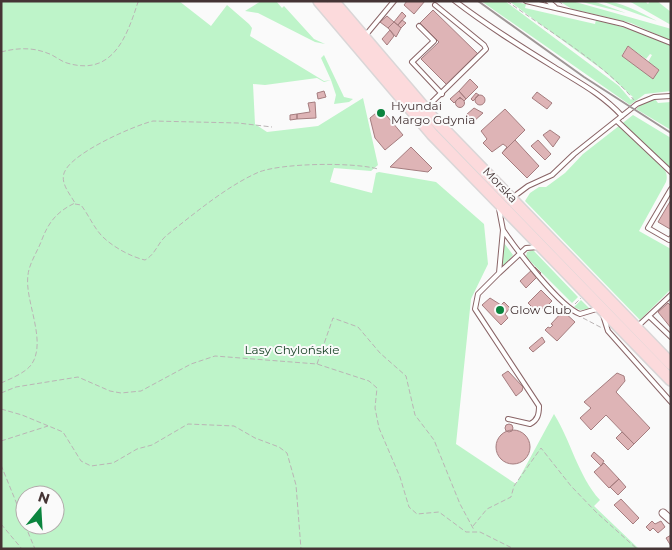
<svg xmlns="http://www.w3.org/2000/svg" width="672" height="550" font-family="Montserrat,sans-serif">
<rect width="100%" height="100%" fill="#fafafa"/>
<!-- green -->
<path fill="#bef4c9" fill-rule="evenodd" d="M 1,1 L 179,1 L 211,26 L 227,5 L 249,24 L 252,28 L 250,36 L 324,81 L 331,80 L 321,58 L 324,55 L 344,97 L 353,99 L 349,102 L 334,104 L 336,95 L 331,80 L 324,82 L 317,78 L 265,85 L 253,84 L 255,124 L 267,132 L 318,126 L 363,98 L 378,165 L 371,171 L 334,168 L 330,182 L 372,193 L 376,173 L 379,172 L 436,182 L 484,224 L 488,264 L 471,299 L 456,444 L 516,484 L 554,414 C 571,441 578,476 600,500 L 594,506 L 639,549 L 1,549 ZM 25,495 L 55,495 L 55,525 L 25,525 Z
M 261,1 L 276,1 L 282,8 L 284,6 L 314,39 L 325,44 L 315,42 L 258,13 L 245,11 Z
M 481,1 L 505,1 L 619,86 L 631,100 L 633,97 L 604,71 L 509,1 L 526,4 L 525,8 L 595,24 L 596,20 C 622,26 647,34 671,46 L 671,91 L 645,94 L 630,105 ZM 628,46 L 646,59 L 650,54 L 652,55 L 648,62 L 659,70 L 653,78 L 622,55 Z
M 559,1 L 572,1 L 668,28 L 671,29 L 671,41 L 631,23 L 572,9 Z
M 578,1 L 593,1 L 626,13 Z
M 601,1 C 621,1 639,12 657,21 Z
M 629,1 L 645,1 L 648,4 L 650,1 L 657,1 L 671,12 L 671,25 Z
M 655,99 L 658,103 L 671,102 L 671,130 L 636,109 L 644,102 Z
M 633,115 L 671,138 L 671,169 L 658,159 L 656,161 C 663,167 669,172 666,182 L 639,231 L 671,249 L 671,289 L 640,320 L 525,201 L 530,193 L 539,187 L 546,187 L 565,173 L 583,154 Z
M 504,243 L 513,255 L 504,266 L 502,265 Z
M 533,250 L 578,297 L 572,303 L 526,257 L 527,252 Z
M 581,300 L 590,309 L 580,310 L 574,307 Z"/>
<!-- building -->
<path fill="#deb4b6" stroke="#a57d7f" d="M 407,1 L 425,1 L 414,14 L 404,5 Z
M 433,10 L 478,54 L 447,85 L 421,59 L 439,42 L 420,23 Z
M 402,12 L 406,16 L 398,25 L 394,22 Z
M 387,16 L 394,22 L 388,28 L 380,22 Z
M 402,20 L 406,23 L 401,28 L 398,25 Z
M 394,22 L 401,28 L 396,37 L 388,28 Z
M 390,30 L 394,36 L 387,45 L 382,39 Z
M 628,46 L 659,70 L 653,79 L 622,56 Z
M 470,79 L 478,87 L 466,99 L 459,91 Z
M 324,91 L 326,97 L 318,99 L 317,93 Z
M 459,91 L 466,99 L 464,101 L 460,97 L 454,103 L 450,99 Z
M 537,92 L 552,103 L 547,109 L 532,98 Z
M 476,93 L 479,95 L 473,101 L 471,99 Z
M475 100a5 5 0 1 1 10 0a5 5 0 1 1-10 0Z
M455.5 103a4.5 4.5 0 1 1 9 0a4.5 4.5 0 1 1-9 0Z
M 315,102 L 316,118 L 297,119 L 297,114 L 310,112 L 308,103 Z
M 474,108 L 483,113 L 473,122 L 466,115 Z
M 381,109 L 403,135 L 385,150 L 375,138 L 370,118 Z
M 505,109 L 525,130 L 502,153 L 507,147 L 503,144 L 492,152 L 483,143 L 487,139 L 481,131 Z
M 297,114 L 297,119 L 290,120 L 290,115 Z
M 550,130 L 560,137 L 553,147 L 543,135 Z
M 515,140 L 539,166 L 527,178 L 502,153 Z
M 538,140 L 551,154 L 545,160 L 531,146 Z
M 411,147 L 432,168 L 428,172 L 390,167 Z
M 671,200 L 671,228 L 670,229 L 658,222 Z
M 535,267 L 541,273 L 526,288 L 520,281 Z
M 541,290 L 552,301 L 544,309 L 539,307 L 535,310 L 528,303 Z
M 490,298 L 501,305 L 504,302 L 510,308 L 505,314 L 508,318 L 501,325 L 482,305 Z
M 668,303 L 671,306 L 671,328 L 658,312 Z
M 563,311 L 575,322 L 557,341 L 545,330 L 548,327 L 550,328 L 553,325 L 551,324 Z
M 542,337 L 545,342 L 533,352 L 529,348 Z
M 508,371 L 523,387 L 522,391 L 516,396 L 502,375 Z
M 617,373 L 624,376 L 625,381 L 616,392 L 650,428 L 634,444 L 606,415 L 591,430 L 580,418 L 591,408 L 584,402 Z
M505 428a4 4 0 1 1 8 0a4 4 0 1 1-8 0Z
M496 447a17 17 0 1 1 34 0a17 17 0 1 1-34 0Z
M 622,432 L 634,444 L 628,450 L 616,438 Z
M 594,452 L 604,461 L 601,466 L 591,456 Z
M 604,463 L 619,479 L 609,488 L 594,472 Z
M 619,479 L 626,487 L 618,495 L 610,487 Z
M 621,499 L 639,518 L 633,524 L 614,505 Z
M 652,521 L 655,524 L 661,521 L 665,527 L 658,533 L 653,528 L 650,531 L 646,527 Z
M 671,535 L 671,546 L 666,538 Z"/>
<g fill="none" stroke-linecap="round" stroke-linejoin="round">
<defs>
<path id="lane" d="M 455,1 C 486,25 520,46 554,67 C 578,82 602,94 622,116
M 526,1 L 623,24 L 671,43
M 548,1 L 555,7
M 419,26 L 434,41 L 412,62 L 442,94
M 365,36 L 394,1
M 427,107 L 486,49 L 484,45 L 435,5
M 617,121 L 671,172
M 671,189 L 648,228 L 669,240 L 671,238
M 512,198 L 528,186 L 552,175 L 574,154 L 637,104 L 654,97 L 671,96
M 499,209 L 503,230 L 499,273 L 478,294 L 475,309 L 539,406 C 539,414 538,420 530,424 L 508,419
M 503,230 C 516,249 560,307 580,314 L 600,308
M 499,273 L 526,248 L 539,247
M 603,315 L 608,331 L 671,402
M 649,316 L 671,337
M 638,326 L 671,295"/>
<path id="street" d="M 663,513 L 671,520"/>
<path id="primary" d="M 319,1 L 432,134 L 671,380
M 333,1 L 432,117 L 671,364"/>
</defs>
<!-- lane casing -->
<use href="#lane" stroke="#896466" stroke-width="6"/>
<!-- street casing -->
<use href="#street" stroke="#896466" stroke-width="9"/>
<!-- primary casing -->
<use href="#primary" stroke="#dad6d7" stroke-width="14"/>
<!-- path -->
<path stroke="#bab4b5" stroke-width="1" stroke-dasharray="5 2.5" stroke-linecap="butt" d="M 507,1 C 545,29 605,64 634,100
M 558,1 L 564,5
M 1,52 C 16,48 32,47 47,53 C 54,55 60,61 67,63 C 113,77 127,36 138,2 L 141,1
M 75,204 L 81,205 C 88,214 93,226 101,235 C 111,246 131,257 145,260 C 156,254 158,242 167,235 C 195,213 227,186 259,172 C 283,163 353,162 378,169
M 575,304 L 581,298
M 583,318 L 602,328
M 317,364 L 333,318 L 358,327 L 380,353 L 406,376 L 415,415 L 434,440 L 460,504 L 474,530
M 1,383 C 10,379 25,373 31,365 C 48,342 24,300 28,275 C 29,264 37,252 41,242 C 48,223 56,212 75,203 C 70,194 59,182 65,171 C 74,152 133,126 153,121 L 238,123 L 272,127
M 1,393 L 16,387 L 78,377 L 110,391 L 121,393 L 141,391 L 191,364 L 215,356 L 317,364 L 369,381 L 377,388 L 375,408 L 379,428 L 400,477 L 409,507 L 417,514 L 439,512 L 466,532 L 480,532 L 514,549
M 1,409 L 22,415 L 63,432 L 81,461 L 91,466 L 113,463 L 137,449 L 152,445 L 188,424 L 234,426 L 255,438 L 279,447 L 287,453 L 296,485 L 301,549
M 1,441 L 48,426
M 1,465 L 25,524
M 1,524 L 22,549
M 25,525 L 35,549
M 473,526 L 487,509 L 511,497 L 514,486 L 541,448 L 571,486 L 597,513 L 637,549"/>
<!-- lane -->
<use href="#lane" stroke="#fff" stroke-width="4"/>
<!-- street -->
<use href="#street" stroke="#fff" stroke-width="7"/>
<!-- primary -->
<use href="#primary" stroke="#fcdadc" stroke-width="11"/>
<!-- rail -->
<path stroke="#9f9696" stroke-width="2" d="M 478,1 L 584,77 L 671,133"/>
</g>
<!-- markers -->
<g fill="#0a843e" stroke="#fafafa" stroke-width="2">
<circle cx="381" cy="113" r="5"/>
<circle cx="500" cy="310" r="5"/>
</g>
<g text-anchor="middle" stroke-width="4" stroke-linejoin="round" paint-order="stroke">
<!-- poi labels -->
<g font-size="12" fill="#453435" stroke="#fafafa" text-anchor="start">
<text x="391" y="110">Hyundai<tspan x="391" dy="14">Margo Gdynia</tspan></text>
<text x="510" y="314">Glow Club</text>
</g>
<!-- street labels -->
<g font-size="12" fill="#453435" stroke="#fafafa">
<text transform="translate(500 185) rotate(46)" y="4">Morska</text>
</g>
<!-- park labels -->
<g font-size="12" fill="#103c1e" stroke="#fafafa">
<text x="292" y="354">Lasy Chylońskie</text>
</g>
</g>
<!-- border -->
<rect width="672" height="550" fill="none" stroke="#453435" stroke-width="5"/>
<!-- north arrow -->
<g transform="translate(40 510) rotate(18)"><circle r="24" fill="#fafafa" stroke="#b2abab"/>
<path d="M0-4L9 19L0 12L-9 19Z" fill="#0a843e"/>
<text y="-8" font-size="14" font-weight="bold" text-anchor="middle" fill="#453435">N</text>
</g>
</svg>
